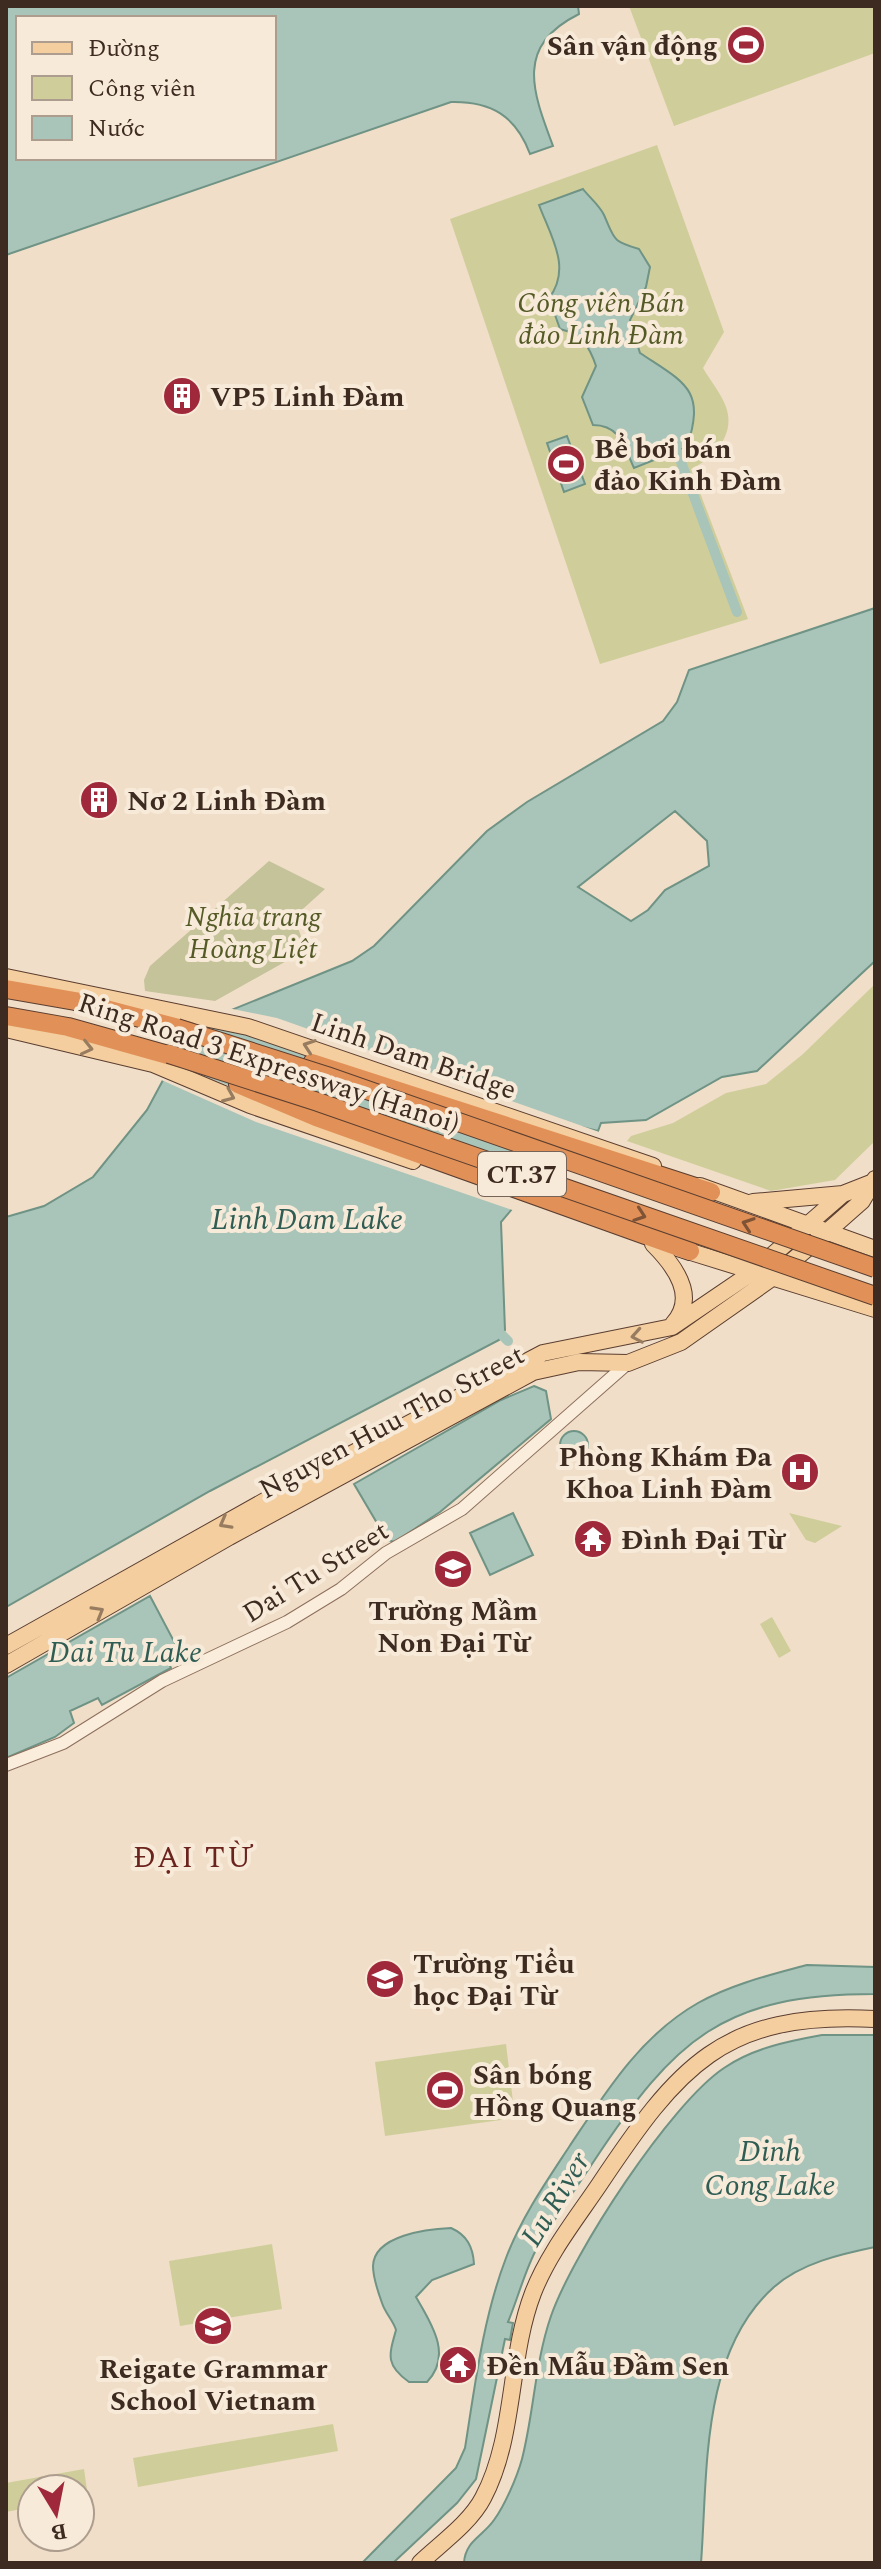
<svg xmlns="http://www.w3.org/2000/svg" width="881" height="2569" font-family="Spectral,serif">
<rect width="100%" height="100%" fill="#f0dec8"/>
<!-- green -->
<path fill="#cfce9b" d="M 629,6 L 875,6 L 875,53 L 674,126 Z
M 657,145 L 724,332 L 703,368 C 710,380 722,395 726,407 C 736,434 714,459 691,469 L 748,619 L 600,664 L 450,219 Z
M 875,984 L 875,1141 L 835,1180 L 771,1191 L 627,1141 L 631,1136 L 673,1123 L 726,1093 L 766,1084 L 803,1054 Z
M 789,1513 L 842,1526 L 815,1543 L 806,1540 Z
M 772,1617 L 791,1651 L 779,1658 L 760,1624 Z
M 506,2044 L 515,2118 L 385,2136 L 375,2062 Z
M 272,2244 L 282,2309 L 180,2326 L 169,2261 Z
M 333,2424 L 338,2451 L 138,2487 L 133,2458 Z
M 84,2469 L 88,2497 L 80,2499 L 80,2489 L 32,2489 L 32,2507 L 6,2512 L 6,2483 Z"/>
<!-- cemetery -->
<path fill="#c4c39a" d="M 269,861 L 325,889 L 294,917 L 306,950 L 215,1001 L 145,991 L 144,980 L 150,966 Z"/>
<!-- water -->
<path fill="#a9c4b8" stroke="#6f9385" stroke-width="2" fill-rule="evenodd" d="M 6,6 L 578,6 L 579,14 C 515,46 532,90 553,146 L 530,154 C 516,116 491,101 451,102 L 6,255 ZM 274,18 L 274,158 L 18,158 L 18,18 Z
M 583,189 C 589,197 600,206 604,215 C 615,240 612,241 639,249 L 650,267 L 646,287 L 630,320 L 640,353 C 685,383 706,389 687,447 L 634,468 C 624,446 620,425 593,425 L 582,397 L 596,366 C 589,345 581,334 560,329 L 549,298 C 572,268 551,237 539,205 Z
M 567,436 L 585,484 L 564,492 L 547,443 Z
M 875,608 L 875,961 L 757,1071 L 722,1077 L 646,1120 L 601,1123 L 598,1131 L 582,1127 L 501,1222 L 505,1330 L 499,1340 L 210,1491 L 6,1607 L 6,1217 L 44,1206 L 93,1177 L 147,1110 L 192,1026 L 352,961 L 374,946 L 487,831 L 527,802 L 663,721 L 677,702 L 689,670 ZM 675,811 L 707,841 L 709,866 L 665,890 L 648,910 L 631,921 L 578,887 Z
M 534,1386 L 546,1391 L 551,1419 L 440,1512 L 395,1542 L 387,1540 L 354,1484 L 501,1400 Z
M560 1445a14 14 0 1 1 28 0a14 14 0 1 1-28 0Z
M 513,1513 L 533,1555 L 490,1575 L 470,1533 Z
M 150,1596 L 177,1647 L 165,1654 L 171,1668 L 102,1705 L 98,1698 L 70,1711 L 74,1723 L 55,1737 L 6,1758 L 6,1678 Z
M 807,1965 L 875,1967 L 875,1994 C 723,1994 675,2039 594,2161 C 575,2190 555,2218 537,2248 C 525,2270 518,2298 508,2322 L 513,2323 L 510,2340 L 505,2339 L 476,2479 L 457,2503 L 393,2563 L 362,2563 L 456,2468 L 465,2448 C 475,2385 483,2318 506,2258 C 521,2218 546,2182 569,2147 C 605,2093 640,2036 698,2003 C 732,1984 770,1975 807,1965 Z
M 822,2035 L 875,2035 L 875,2247 C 841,2254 801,2263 774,2287 C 700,2353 708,2472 701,2563 L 464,2563 C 465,2541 483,2536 494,2520 C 505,2505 517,2477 522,2459 C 534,2412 535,2362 551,2316 C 573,2253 670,2104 724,2068 C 753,2048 789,2041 822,2035 Z
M 451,2228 C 467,2235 473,2247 474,2264 L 432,2280 L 416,2297 C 431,2323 453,2355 427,2382 L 409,2382 C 385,2365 389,2355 396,2330 C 393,2320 385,2313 382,2303 C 378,2292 373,2277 373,2266 C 374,2235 428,2229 451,2228 Z"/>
<!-- pier -->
<path fill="#f0dec8" d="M 223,1007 L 277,1018 L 602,1133 L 583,1132 L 573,1143 L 265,1039 L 195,1020 Z
M 168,1062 L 337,1128 L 530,1194 L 515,1211 L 256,1122 L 159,1079 Z"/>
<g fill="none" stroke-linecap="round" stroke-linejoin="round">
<!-- canal -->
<path stroke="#a9c4b8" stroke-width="10" d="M 677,451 L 737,612
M 502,1335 L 508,1341"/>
<defs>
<path id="minor" d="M 6,1765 L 63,1743 L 162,1681 L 287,1622 L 341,1589 L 386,1553 L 462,1509 L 628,1363"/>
<path id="major" d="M 6,977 L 248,1027 L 653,1166
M 6,1029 L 153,1064 L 250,1105 L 413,1161
M 700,1186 L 875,1249
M 753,1202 L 843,1194
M 653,1244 C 675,1266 698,1297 673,1324
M 678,1248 L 875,1309
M 6,1646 L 304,1479 L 543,1353 L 672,1327 L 753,1272 L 843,1194 L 871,1183
M 6,1665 L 229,1537 L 533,1372 L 579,1362 L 628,1363 L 681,1342 L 772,1278 L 828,1231 L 862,1201 L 875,1179
M 420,2563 C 440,2544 470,2523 483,2498 C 516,2436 508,2358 533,2293 C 548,2254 576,2219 599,2185 C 678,2067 722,2011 875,2019"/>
<path id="highway" d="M 6,989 L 75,1001 L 190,1031
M 6,1016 L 68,1027 L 182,1059
M 312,1063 L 711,1192
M 238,1084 L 316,1117 L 690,1251"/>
</defs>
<!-- minor casing -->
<use href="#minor" stroke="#8d6f5c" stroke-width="14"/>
<!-- major casing -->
<use href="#major" stroke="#5b3e30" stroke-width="18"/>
<!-- highway casing -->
<use href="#highway" stroke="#5b3e30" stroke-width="20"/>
<!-- minor -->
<use href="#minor" stroke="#faeddc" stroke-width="12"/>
<!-- major -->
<use href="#major" stroke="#f4ce9f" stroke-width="16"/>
<!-- highway -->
<use href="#highway" stroke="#e19157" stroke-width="18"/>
<defs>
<path id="highway-bridge" d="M 177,1028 L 327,1076 L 875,1268
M 169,1054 L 318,1102 L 875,1296"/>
</defs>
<!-- highway-bridge casing -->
<use href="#highway-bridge" stroke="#5b3e30" stroke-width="20" stroke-linecap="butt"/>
<!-- highway-bridge -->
<use href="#highway-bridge" stroke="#e19157" stroke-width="18"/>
</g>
<!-- one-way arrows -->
<defs><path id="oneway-chevron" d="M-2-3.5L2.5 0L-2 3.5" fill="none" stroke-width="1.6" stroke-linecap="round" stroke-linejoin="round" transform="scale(2)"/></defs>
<g stroke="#987c60">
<use href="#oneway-chevron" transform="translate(309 1046) rotate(-161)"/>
<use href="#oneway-chevron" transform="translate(87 1048) rotate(13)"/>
<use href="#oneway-chevron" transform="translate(229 1096) rotate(23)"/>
<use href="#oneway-chevron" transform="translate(637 1336) rotate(170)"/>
<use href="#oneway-chevron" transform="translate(225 1523) rotate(151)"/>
<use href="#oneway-chevron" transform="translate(98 1612) rotate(-30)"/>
</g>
<g stroke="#7f5336">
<use href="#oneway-chevron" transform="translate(640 1215) rotate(19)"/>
<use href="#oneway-chevron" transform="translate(748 1224) rotate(-161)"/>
</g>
<!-- icons -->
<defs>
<symbol id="stadium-disc" viewBox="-11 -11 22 22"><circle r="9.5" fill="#9f293a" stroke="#f7ead8"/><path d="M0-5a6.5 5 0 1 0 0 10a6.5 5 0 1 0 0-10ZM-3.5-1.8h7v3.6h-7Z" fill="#fff"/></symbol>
<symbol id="building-disc" viewBox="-11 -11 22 22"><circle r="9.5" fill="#9f293a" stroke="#f7ead8"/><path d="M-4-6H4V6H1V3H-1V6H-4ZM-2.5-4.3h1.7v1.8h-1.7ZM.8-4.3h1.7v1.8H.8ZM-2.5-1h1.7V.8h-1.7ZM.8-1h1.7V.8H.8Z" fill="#fff"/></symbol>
<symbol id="hospital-disc" viewBox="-11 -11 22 22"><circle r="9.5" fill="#9f293a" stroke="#f7ead8"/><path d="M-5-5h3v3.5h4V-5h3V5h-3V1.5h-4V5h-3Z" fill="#fff"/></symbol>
<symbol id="temple-disc" viewBox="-11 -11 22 22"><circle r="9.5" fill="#9f293a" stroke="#f7ead8"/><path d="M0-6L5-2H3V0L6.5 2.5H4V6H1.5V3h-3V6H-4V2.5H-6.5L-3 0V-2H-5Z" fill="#fff"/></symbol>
<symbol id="school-disc" viewBox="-11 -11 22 22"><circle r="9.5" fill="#9f293a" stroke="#f7ead8"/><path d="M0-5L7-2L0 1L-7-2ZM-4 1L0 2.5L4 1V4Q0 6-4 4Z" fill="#fff"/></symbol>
</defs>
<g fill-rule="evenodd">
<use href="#stadium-disc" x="724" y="23" width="44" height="44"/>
<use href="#building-disc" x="160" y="374" width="44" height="44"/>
<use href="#stadium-disc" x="544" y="442" width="44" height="44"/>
<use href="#building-disc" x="77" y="778" width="44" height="44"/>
<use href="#hospital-disc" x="778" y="1450" width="44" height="44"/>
<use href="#temple-disc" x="571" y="1517" width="44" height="44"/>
<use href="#school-disc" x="431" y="1547" width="44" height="44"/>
<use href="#school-disc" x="363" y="1957" width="44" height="44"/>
<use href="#stadium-disc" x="423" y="2068" width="44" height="44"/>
<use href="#school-disc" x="191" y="2304" width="44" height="44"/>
<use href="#temple-disc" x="436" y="2343" width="44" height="44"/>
</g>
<g text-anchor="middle" stroke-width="8" stroke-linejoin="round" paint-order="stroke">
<!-- shield labels -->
<rect fill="#f7ead8" stroke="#756457" stroke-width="2" x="478" y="1152" width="88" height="44" rx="6"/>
<g font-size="26" font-weight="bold" fill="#3d2a20">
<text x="522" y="1183">CT.37</text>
</g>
<!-- poi labels -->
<g font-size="28" font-weight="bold" fill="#3d2a20" stroke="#f7ead8" text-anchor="start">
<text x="718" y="55" text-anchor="end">Sân vận động</text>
<text x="210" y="406">VP5 Linh Đàm</text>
<text x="594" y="458">Bể bơi bán<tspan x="594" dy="32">đảo Kinh Đàm</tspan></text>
<text x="127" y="810">Nơ 2 Linh Đàm</text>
<text x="772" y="1466" text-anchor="end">Phòng Khám Đa<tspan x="772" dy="32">Khoa Linh Đàm</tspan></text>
<text x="621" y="1549">Đình Đại Từ</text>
<text x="453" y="1620" text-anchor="middle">Trường Mầm<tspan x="453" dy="32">Non Đại Từ</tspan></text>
<text x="413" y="1973">Trường Tiểu<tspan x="413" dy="32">học Đại Từ</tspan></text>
<text x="473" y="2084">Sân bóng<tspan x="473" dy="32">Hồng Quang</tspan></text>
<text x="486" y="2375">Đền Mẫu Đầm Sen</text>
<text x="213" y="2378" text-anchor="middle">Reigate Grammar<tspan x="213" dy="32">School Vietnam</tspan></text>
</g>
<!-- park labels -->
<g font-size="28" font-style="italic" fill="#545a26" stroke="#f7ead8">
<text x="601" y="312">Công viên Bán<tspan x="601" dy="32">đảo Linh Đàm</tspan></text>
<text x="253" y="926">Nghĩa trang<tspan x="253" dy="32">Hoàng Liệt</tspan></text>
</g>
<!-- street labels -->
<g font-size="28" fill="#3d2a20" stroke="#f7ead8">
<text transform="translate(414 1055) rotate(19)" y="10">Linh Dam Bridge</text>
<text transform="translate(269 1062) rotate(18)" y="10">Ring Road 3 Expressway (Hanoi)</text>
<text transform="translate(391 1421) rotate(-28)" y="10">Nguyen Huu Tho Street</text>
<text transform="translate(315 1571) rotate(-32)" y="10">Dai Tu Street</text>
</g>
<!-- water labels -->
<g font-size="30" font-style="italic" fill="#2f5d54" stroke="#f7ead8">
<text x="307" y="1229">Linh Dam Lake</text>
<text x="125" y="1662">Dai Tu Lake</text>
<text x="770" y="2161">Dinh<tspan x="770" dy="34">Cong Lake</tspan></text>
<text transform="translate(555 2199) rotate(-59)" y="10">Lu River</text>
</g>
<!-- neighbourhood labels -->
<g font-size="30" letter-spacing="2" fill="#6b231d" stroke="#f7ead8">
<text x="193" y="1867">ĐẠI TỪ</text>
</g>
</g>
<!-- border -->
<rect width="881" height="2569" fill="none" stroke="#3d2a20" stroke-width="16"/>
<!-- legend -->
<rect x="16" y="16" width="260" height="144" fill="#f7ead8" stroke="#ad9d8e" stroke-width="2"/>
<rect x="32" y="42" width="40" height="12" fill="#f4ce9f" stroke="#ad9d8e" stroke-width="2"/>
<text x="88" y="56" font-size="24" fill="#3d2a20">Đường</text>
<rect x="32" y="76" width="40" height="24" fill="#cfce9b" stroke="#ad9d8e" stroke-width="2"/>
<text x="88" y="96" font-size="24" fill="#3d2a20">Công viên</text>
<rect x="32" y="116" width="40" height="24" fill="#a9c4b8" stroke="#ad9d8e" stroke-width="2"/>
<text x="88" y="136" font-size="24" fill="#3d2a20">Nước</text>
<!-- north arrow -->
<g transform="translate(56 2513) rotate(170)"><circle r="38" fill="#f7ead8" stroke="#ad9d8e" stroke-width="2"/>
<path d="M0-6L14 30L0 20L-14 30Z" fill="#9f293a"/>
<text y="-12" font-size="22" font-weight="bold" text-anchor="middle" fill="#3d2a20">B</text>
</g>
</svg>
